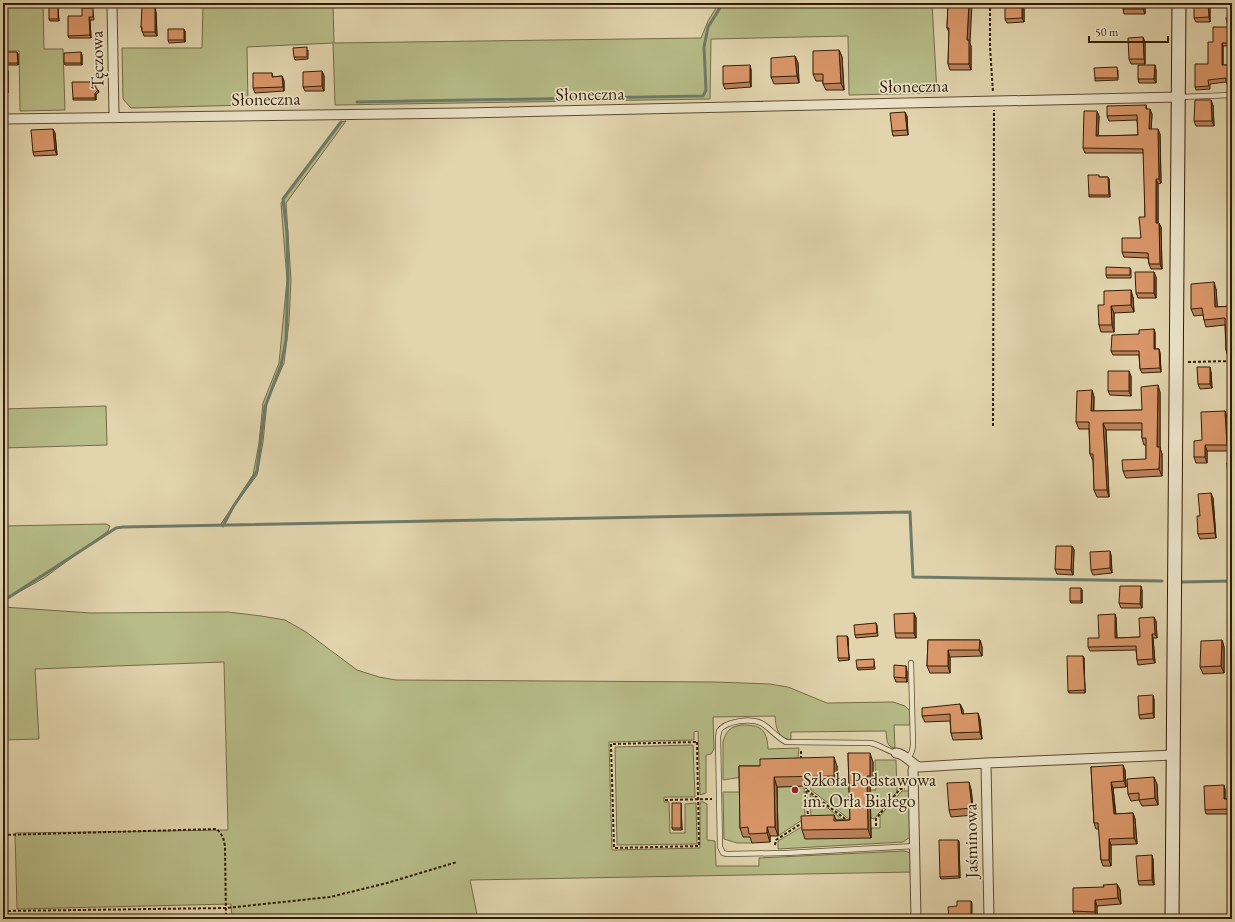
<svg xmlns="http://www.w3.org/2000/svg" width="1235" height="922" font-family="'EB Garamond',serif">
<rect width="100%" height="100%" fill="#e2d5ae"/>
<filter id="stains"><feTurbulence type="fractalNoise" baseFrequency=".005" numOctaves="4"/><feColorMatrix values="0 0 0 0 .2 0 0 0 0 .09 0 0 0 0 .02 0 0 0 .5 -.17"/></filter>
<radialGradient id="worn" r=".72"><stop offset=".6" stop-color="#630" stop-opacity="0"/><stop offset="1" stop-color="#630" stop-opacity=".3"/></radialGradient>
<!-- green -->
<path fill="#b7bc88" stroke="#746c47" d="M 3,3 L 43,3 L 44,49 L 63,49 L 65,110 L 20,111 L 19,51 L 3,51 Z
M 203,3 L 333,3 L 334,43 L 701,38 L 708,21 L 719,3 L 932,3 L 937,93 L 849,95 L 848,36 L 711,39 L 710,99 L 335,105 L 333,43 L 247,47 L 248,105 L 131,108 L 123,99 L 122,48 L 202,48 Z
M 346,121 L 286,203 L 291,280 L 289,322 L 284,363 L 267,402 L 263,442 L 257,475 L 221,524 L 253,475 L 259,443 L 263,403 L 279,363 L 287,280 L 281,203 L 340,122 Z
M 106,406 L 107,445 L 3,448 L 3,409 Z
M 106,524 L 110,526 L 108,531 L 44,578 L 3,601 L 3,526 Z
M 3,607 L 91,613 L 228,612 L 261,616 L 285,620 L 306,632 L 357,670 L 379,677 L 396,680 L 716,682 L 770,684 L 788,687 L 827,703 L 893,702 L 905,706 L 911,712 L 910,725 L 894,725 L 895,748 C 886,747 887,739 886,731 L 791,732 L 791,740 C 777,737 776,728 775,716 L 713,717 L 714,749 L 711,754 L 706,755 L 706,793 L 700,795 L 698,731 L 694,732 L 694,740 L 609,742 L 612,850 L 700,848 L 700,802 L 703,802 L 707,804 L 707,840 L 715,841 L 716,866 L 759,866 L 759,858 L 904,851 L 908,852 L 913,856 L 913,872 L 470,880 L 478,919 L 232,919 L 231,904 L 17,909 L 15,833 L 228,830 L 224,662 L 35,669 L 39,739 L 3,740 Z
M 741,725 C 760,725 767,728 768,749 L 799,748 L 798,758 L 742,777 L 723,780 L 723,742 C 726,731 730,727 741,725 Z
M 693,745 L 695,797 L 664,797 L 664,802 L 669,802 L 670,833 L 685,833 L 685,804 L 696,803 L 697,844 L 617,845 L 615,747 Z
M 875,760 L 896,760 L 897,792 L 874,819 L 871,818 L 870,790 L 876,790 Z
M 853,785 L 853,820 L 849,819 L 811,790 L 811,786 Z
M 804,786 L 805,818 L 778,836 L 777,787 Z
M 902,791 L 911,791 L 910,837 L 903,842 L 778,849 L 778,841 L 805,825 L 871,838 L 871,828 L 880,828 L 880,816 Z
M 723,792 L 742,792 L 752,843 L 737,843 L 724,839 Z
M 810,794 L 843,820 L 811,819 Z"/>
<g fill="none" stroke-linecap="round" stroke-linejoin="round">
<!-- stream -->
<path stroke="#6d7b6a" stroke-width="3" d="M 357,102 L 703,96 L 706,90 L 704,47 L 708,27 L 723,3
M 223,526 L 233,507 L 257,471 L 265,407 L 281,365 L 286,340 L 288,276 L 287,232 L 283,199 L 341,122
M 1182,582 L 1232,581
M 3,601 L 116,528 L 123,527 L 910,512 L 913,577 L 1162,581"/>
<defs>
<path id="lane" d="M 1180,97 L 1232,95
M 896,753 C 887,751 880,745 871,743 L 786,742 C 776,737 768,726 761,723 C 750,718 725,721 719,731 C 719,732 718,737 718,737 L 720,847 L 723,853 L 727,854 L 786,853 L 915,846
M 908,759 L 912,751 L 913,745 L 911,663"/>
<path id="street" d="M 112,3 L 114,117
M 3,119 L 465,113 L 1178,97
M 896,753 C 906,754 910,763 919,767 L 986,763 L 1174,755
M 986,763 L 989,919
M 915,765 L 913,770 L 916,919"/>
<path id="secondary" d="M 1172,919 L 1179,3"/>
</defs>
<!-- lane casing -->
<use href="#lane" stroke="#5e4b30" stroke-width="6"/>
<!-- street casing -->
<use href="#street" stroke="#5e4b30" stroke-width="11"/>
<!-- secondary casing -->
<use href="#secondary" stroke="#321d06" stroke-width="15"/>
<!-- path -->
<path stroke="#321d06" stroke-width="2" stroke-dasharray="3 2" stroke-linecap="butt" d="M 990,3 L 990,47 L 993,92
M 1188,362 L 1232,361
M 993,426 L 994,110
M 697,742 L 699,846 L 614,848 L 611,744 Z
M 801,759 L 801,750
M 806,786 L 808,817
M 807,790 L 848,821
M 665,800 L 712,799
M 876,826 L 876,819 L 900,789 L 905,789
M 3,835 L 217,829 L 223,837 L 225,846 L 226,919
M 775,845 L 776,840 L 802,823
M 3,911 L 226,908 L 330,897 L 387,883 L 457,862"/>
<!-- lane -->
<use href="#lane" stroke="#ece4ca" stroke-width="4.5"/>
<!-- street -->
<use href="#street" stroke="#ece4ca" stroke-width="9"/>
<!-- secondary -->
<use href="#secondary" stroke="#ece4ca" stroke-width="13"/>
</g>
<!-- wall -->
<path fill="#bb825a" stroke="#321d06" d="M 948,3 L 971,46 L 971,70 L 950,70 L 948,64 L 949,32 L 947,28 Z
M 1024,3 L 1024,22 L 1007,23 L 1005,19 Z
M 1145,3 L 1145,14 L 1124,14 L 1123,9 Z
M 1210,3 L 1210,22 L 1196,22 L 1194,18 Z
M 147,6 L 156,12 L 157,36 L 144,36 L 141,27 Z
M 58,9 L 59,21 L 50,21 L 49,19 Z
M 93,11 L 94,20 L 90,20 L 91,38 L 69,38 L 68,36 L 82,16 Z
M 1232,17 L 1232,46 L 1223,46 L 1223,65 L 1232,65 L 1232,84 L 1227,84 L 1226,82 L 1210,84 L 1210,89 L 1196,90 L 1195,87 L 1208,64 L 1213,42 L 1228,27 Z
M 185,31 L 185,42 L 169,43 L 168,40 Z
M 1145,42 L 1145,64 L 1131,64 L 1129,59 Z
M 308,50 L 308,59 L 295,60 L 294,57 Z
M 839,50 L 842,57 L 844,90 L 826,90 L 823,84 L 823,81 L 816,81 L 813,74 Z
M 17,52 L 18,54 L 18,65 L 7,65 L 6,63 Z
M 82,55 L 82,65 L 65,65 L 64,63 Z
M 795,56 L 798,63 L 799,83 L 774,84 L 771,77 Z
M 750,65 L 751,70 L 751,87 L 725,89 L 723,84 Z
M 3,69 L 8,71 L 8,93 L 3,93 Z
M 1118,70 L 1118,80 L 1095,81 L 1095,78 Z
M 1156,70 L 1156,83 L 1139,83 L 1138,79 Z
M 322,71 L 324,76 L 324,91 L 305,91 L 303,87 Z
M 272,73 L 273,77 L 282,76 L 284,81 L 284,91 L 255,93 L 253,88 Z
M 95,82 L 96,88 L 98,90 L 99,92 L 96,95 L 96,100 L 73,100 L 73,98 Z
M 1146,105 L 1147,109 L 1152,114 L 1151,129 L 1160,134 L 1161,183 L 1158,184 L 1158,223 L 1161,227 L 1162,269 L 1151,269 L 1149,264 L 1148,258 L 1124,257 L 1122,252 L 1141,238 L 1145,217 L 1144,153 L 1085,153 L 1083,148 L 1099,116 L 1098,136 L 1138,135 L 1137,120 L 1109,121 L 1107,116 Z
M 1213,105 L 1214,126 L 1196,126 L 1194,121 Z
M 907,116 L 908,135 L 893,136 L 892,131 Z
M 55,133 L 57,155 L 34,156 L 33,152 Z
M 1100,177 L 1108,177 L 1109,179 L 1110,197 L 1089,197 L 1089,195 Z
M 1130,268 L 1131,270 L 1131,278 L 1107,278 L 1106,275 Z
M 1156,277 L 1156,298 L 1138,298 L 1136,293 Z
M 1216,289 L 1217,307 L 1232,306 L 1232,356 L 1228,357 L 1226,350 L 1225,325 L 1206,327 L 1204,320 L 1203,315 L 1194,316 L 1191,309 Z
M 1133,297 L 1134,312 L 1114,313 L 1114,332 L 1101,332 L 1099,325 L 1104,305 Z
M 1154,329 L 1155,333 L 1155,349 L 1159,349 L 1160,353 L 1161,372 L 1142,373 L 1140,369 L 1139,355 L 1113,355 L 1111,351 L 1139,334 Z
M 1211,372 L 1212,388 L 1200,389 L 1198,384 Z
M 1131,376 L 1131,396 L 1110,395 L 1108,391 Z
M 1092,390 L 1094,397 L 1094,411 L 1142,410 L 1160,392 L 1160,448 L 1162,454 L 1162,476 L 1126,478 L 1123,471 L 1146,459 L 1146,445 L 1144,445 L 1142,438 L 1142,430 L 1106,430 L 1109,497 L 1097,497 L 1094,490 L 1093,461 L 1090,454 L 1089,429 L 1079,429 L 1076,422 Z
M 1227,417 L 1229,451 L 1207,451 L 1207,463 L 1196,463 L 1194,457 L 1202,440 Z
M 1213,498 L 1216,538 L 1200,539 L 1198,534 L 1200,516 Z
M 1072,546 L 1074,550 L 1073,575 L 1057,574 L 1055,569 Z
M 1111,555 L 1112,573 L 1093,575 L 1091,570 Z
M 1081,588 L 1082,590 L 1082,603 L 1071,603 L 1070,601 Z
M 1142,590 L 1142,608 L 1121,608 L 1119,603 Z
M 914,613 L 916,618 L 916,638 L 896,638 L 895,633 Z
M 1115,614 L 1116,618 L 1117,638 L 1140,637 L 1156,621 L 1157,638 L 1153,638 L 1155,663 L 1138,665 L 1137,660 L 1136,650 L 1090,651 L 1088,647 L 1099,638 Z
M 876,623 L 877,625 L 878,636 L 856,638 L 855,635 Z
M 847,636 L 848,638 L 849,660 L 839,661 L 838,658 Z
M 928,640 L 980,640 L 982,647 L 982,656 L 950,657 L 950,673 L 930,673 L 927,666 Z
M 1222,640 L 1224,647 L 1224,673 L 1203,674 L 1200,667 Z
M 1084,658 L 1085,693 L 1069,693 L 1068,691 Z
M 874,661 L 875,669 L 858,670 L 857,668 Z
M 907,671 L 907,682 L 896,682 L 894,677 Z
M 1153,695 L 1154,700 L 1154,718 L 1140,719 L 1139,715 Z
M 960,704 L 963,710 L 963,714 L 980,719 L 982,739 L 953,740 L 951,733 L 950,721 L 925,722 L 922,716 Z
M 1232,719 L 1232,746 L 1231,746 L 1230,741 Z
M 848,753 L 873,762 L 873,785 L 870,785 L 871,838 L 805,839 L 802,830 L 834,815 L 836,820 L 850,820 Z
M 739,766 L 837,766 L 837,785 L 777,787 L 778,836 L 770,836 L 770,842 L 752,843 L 750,837 L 743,837 L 740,828 Z
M 1091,767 L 1125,770 L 1126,787 L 1113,788 L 1116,814 L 1133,813 L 1135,819 L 1137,844 L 1111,845 L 1111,866 L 1103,866 L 1101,860 L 1099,829 L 1096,829 L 1094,823 Z
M 1157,784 L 1158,805 L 1142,806 L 1139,800 L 1131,801 L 1128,794 Z
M 971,789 L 974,815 L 951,817 L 949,810 Z
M 1225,789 L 1225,799 L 1232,799 L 1228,814 L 1206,814 L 1205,810 Z
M 681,805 L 682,830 L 673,830 L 672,828 Z
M 958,840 L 959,842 L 960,878 L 941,879 L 940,877 Z
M 1152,855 L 1153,860 L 1154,885 L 1139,885 L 1138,881 Z
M 1117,884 L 1120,890 L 1121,904 L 1097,906 L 1097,919 L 1075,917 L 1073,911 L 1104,887 Z"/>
<!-- shaded-wall -->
<path fill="#996a4a" stroke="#321d06" d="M 969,3 L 972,3 L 970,43 L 971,46 L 971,70 L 969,64 L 967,40 Z
M 1022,3 L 1024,3 L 1024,22 L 1022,18 Z
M 1143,3 L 1145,3 L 1145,14 L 1143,9 Z
M 1208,3 L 1210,3 L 1210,22 L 1209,17 Z
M 58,7 L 58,9 L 59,21 L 58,19 Z
M 155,7 L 156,12 L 157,36 L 155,32 Z
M 89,17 L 90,20 L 91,38 L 90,35 Z
M 184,29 L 185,31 L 185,42 L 184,40 Z
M 1143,37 L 1145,42 L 1145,64 L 1144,59 Z
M 1222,43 L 1223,46 L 1223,69 L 1222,65 Z
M 839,50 L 842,57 L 844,90 L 841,83 Z
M 17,52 L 18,54 L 18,65 L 18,63 Z
M 81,52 L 82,55 L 82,65 L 81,63 Z
M 795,56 L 798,63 L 799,83 L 797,76 Z
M 750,65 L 751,70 L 751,87 L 750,82 Z
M 1155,65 L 1156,70 L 1156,83 L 1154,79 Z
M 7,69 L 8,71 L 8,93 L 7,90 Z
M 322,71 L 324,76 L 324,91 L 322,86 Z
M 282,76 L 284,81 L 284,91 L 283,87 Z
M 98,90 L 99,92 L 96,95 L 96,100 L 95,98 L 95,93 Z
M 1211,100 L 1213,105 L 1214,126 L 1212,121 Z
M 1150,109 L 1152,114 L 1151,134 L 1149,129 Z
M 1097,111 L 1099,116 L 1098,141 L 1096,136 Z
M 905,112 L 907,116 L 908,135 L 907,130 Z
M 53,129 L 55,133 L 57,155 L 55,150 Z
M 1158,129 L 1160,134 L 1161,183 L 1159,179 Z
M 1108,177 L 1109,179 L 1110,197 L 1109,195 Z
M 1156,179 L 1158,184 L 1158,228 L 1156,223 Z
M 1159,223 L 1161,227 L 1162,269 L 1160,264 Z
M 1154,272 L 1156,277 L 1156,298 L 1154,293 Z
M 1214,282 L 1216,289 L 1218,314 L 1215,307 Z
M 1131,290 L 1133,297 L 1134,312 L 1131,305 Z
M 1111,306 L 1114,313 L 1114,332 L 1112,325 Z
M 1154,329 L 1155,333 L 1155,353 L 1154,349 Z
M 1159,349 L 1160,353 L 1161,372 L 1160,368 Z
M 1210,367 L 1211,372 L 1212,388 L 1210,384 Z
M 1129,371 L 1131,376 L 1131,396 L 1129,391 Z
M 1158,385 L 1160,392 L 1160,448 L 1162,454 L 1162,476 L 1159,469 L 1157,447 Z
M 1092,390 L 1094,397 L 1093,418 L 1091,411 Z
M 1225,411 L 1227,417 L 1229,451 L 1227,445 Z
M 1103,423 L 1106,430 L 1109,497 L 1107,490 Z
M 1205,445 L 1207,451 L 1207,463 L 1205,457 Z
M 1211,493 L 1213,498 L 1216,538 L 1215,533 Z
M 1072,546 L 1074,550 L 1073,575 L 1071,570 Z
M 1110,551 L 1111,555 L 1112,573 L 1110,568 Z
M 1141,586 L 1142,590 L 1142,608 L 1140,604 Z
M 1081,588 L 1082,590 L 1082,603 L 1081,601 Z
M 914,613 L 916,618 L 916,638 L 914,633 Z
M 1115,614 L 1116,618 L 1117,642 L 1115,638 Z
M 1154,617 L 1156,621 L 1157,638 L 1155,634 Z
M 1152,634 L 1153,638 L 1155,663 L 1153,659 Z
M 847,636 L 848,638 L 849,660 L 849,658 Z
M 980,640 L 982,647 L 982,656 L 979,650 Z
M 1222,640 L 1224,647 L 1224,673 L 1221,666 Z
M 948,650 L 950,657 L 950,673 L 948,666 Z
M 1083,656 L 1084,658 L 1085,693 L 1085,690 Z
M 906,666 L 907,671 L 907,682 L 906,678 Z
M 1153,695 L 1154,700 L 1154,718 L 1153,713 Z
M 960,704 L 963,710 L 964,720 L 962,714 Z
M 978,713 L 980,719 L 982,739 L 980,732 Z
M 870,753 L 873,762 L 873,785 L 870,776 Z
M 834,757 L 837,766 L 837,785 L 834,776 Z
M 1123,765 L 1125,770 L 1126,787 L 1124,781 Z
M 867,776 L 870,785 L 871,838 L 868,829 Z
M 774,777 L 777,787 L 778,836 L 775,827 Z
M 1154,777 L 1157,784 L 1158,805 L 1155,798 Z
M 969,782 L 971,789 L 974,815 L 972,808 Z
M 1111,782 L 1113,788 L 1116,820 L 1114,814 Z
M 1224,785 L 1225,789 L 1225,803 L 1224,799 Z
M 681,803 L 681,805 L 682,830 L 681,828 Z
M 1133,813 L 1135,819 L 1137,844 L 1134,838 Z
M 767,827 L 770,836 L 770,842 L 767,833 Z
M 1109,839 L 1111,845 L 1111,866 L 1109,860 Z
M 958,840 L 959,842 L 960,878 L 959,876 Z
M 1152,855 L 1153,860 L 1154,885 L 1152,880 Z
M 1117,884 L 1120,890 L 1121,904 L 1118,898 Z
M 1095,900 L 1097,906 L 1097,919 L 1095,912 Z
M 971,901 L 972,903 L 972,919 L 971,919 Z"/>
<!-- building -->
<path fill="#da9769" stroke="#321d06" d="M 948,3 L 969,3 L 967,40 L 969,40 L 969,64 L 948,64 L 949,28 L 947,28 Z
M 1005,3 L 1022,3 L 1022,18 L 1005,19 Z
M 1123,3 L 1143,3 L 1143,9 L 1123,9 Z
M 1194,3 L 1208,3 L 1209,17 L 1194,18 Z
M 150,4 L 155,7 L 155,32 L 142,32 L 142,27 L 141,27 L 142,6 L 147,6 Z
M 49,7 L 58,7 L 58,19 L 49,19 Z
M 82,8 L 93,8 L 93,17 L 89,17 L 90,35 L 68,36 L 68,16 L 82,16 Z
M 1232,17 L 1232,43 L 1222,43 L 1222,65 L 1232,65 L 1232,81 L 1226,81 L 1226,78 L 1208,80 L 1209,86 L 1195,87 L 1195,64 L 1208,64 L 1208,42 L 1213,42 L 1213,27 L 1228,27 L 1226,18 Z
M 168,29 L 184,29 L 184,40 L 168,40 Z
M 1143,37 L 1144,59 L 1129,59 L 1128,38 Z
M 307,47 L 307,57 L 294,57 L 293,48 Z
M 839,50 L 841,83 L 823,84 L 823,74 L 813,74 L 813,51 Z
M 6,52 L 17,52 L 18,63 L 6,63 Z
M 81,52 L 81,63 L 64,63 L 64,53 Z
M 795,56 L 797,76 L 771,77 L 771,58 Z
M 750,65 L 750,82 L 723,84 L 723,66 Z
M 1138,65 L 1155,65 L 1154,79 L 1138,79 Z
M 1117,67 L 1118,78 L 1095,78 L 1094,68 Z
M 3,69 L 7,69 L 7,90 L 3,91 Z
M 322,71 L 322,86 L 303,87 L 303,72 Z
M 253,73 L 272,73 L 272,77 L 282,76 L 283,87 L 253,88 Z
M 72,82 L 95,82 L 95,87 L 98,90 L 95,93 L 95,98 L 73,98 Z
M 1195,100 L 1211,100 L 1212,121 L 1194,121 Z
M 1146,105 L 1146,109 L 1150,109 L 1149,129 L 1158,129 L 1159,179 L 1156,179 L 1156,223 L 1159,223 L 1160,264 L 1149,264 L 1148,253 L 1122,252 L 1122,238 L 1141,238 L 1139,217 L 1145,217 L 1143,149 L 1083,148 L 1084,111 L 1097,111 L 1096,136 L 1138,135 L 1137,115 L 1107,116 L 1107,106 Z
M 905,112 L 907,130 L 892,131 L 890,113 Z
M 53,129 L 55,150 L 33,152 L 31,130 Z
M 1088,175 L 1099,175 L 1099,177 L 1108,177 L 1109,195 L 1089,195 Z
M 1106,267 L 1130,268 L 1130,275 L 1106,275 Z
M 1135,272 L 1154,272 L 1154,293 L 1136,293 Z
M 1214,282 L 1215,307 L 1232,306 L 1232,349 L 1226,350 L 1225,318 L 1204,320 L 1202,308 L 1191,309 L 1191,284 Z
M 1131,290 L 1131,305 L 1111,306 L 1112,325 L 1099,325 L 1098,305 L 1104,305 L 1104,291 Z
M 1154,329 L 1154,349 L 1159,349 L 1160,368 L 1140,369 L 1139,351 L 1111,351 L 1112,335 L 1139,334 L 1139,330 Z
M 1197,367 L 1210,367 L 1210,384 L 1198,384 Z
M 1108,371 L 1129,371 L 1129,391 L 1108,391 Z
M 1158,385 L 1157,447 L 1160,447 L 1159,469 L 1123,471 L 1122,460 L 1146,459 L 1146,438 L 1142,438 L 1142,423 L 1103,423 L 1107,490 L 1094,490 L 1093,454 L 1090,454 L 1089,422 L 1076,422 L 1077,391 L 1092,390 L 1091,411 L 1142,410 L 1141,387 Z
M 1225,411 L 1227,445 L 1205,445 L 1205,457 L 1194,457 L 1194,441 L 1202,440 L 1201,412 Z
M 1227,463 L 1232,463 L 1232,507 L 1230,507 Z
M 1211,493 L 1215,533 L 1198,534 L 1197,516 L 1200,516 L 1198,494 Z
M 1056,546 L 1072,546 L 1071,570 L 1055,569 Z
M 1231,549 L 1232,549 L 1232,568 L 1231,568 Z
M 1110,551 L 1110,568 L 1091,570 L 1090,552 Z
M 1120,586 L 1141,586 L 1140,604 L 1119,603 Z
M 1070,588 L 1081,588 L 1081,601 L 1070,601 Z
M 1231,594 L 1232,594 L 1232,610 L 1231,610 Z
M 914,613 L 914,633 L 895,633 L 894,614 Z
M 1115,614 L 1115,638 L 1140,637 L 1139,618 L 1154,617 L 1155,634 L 1152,634 L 1153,659 L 1137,660 L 1136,646 L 1088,647 L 1088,638 L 1099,638 L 1098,615 Z
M 876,623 L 877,633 L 855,635 L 854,625 Z
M 837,636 L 847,636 L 849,658 L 838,658 Z
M 928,640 L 980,640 L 979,650 L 948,650 L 948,666 L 927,666 Z
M 1222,640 L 1221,666 L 1200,667 L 1201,641 Z
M 1067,656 L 1083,656 L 1085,690 L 1068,691 Z
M 874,659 L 874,667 L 857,668 L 856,660 Z
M 894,665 L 906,666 L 906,678 L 894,677 Z
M 1228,674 L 1232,674 L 1232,695 L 1230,695 Z
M 1153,695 L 1153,713 L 1139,715 L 1138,696 Z
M 960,704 L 962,714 L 978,713 L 980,732 L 951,733 L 950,714 L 922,716 L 922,708 Z
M 1229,719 L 1232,719 L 1232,741 L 1230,741 Z
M 848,753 L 870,753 L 870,776 L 867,776 L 868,829 L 802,830 L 801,816 L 834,815 L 834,821 L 850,820 Z
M 834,757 L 834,776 L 774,777 L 775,827 L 767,827 L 767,833 L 749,834 L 748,827 L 740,828 L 739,766 L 760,766 L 760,759 Z
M 1123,765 L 1124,781 L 1111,782 L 1114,814 L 1133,813 L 1134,838 L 1109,839 L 1109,860 L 1101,860 L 1098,823 L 1094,823 L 1091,767 Z
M 1154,777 L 1155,798 L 1139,800 L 1139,793 L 1128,794 L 1127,779 Z
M 969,782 L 972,808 L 949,810 L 947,783 Z
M 1224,785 L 1224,799 L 1232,799 L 1232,871 L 1230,853 L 1228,809 L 1205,810 L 1204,786 Z
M 672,803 L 681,803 L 681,828 L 672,828 Z
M 939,840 L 958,840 L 959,876 L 940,877 Z
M 1152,855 L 1152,880 L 1138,881 L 1136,856 Z
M 1117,884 L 1118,898 L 1095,900 L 1095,912 L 1073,911 L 1073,888 L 1104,887 L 1103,885 Z
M 957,901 L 971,901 L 971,919 L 949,919 L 948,907 L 957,906 Z"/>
<!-- markers -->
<circle fill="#8f2418" stroke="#ece4ca" stroke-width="1.5" cx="795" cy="790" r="4"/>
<g text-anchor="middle" stroke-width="3.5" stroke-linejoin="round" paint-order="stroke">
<!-- street labels -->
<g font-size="18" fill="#321d06" stroke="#ece4ca">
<text transform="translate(97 60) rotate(-91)" y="6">Tęczowa</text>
<text transform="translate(914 86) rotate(-1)" y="6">Słoneczna</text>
<text transform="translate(590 94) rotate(-1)" y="6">Słoneczna</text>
<text transform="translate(266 99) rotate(-1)" y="6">Słoneczna</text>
<text transform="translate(971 841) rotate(-91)" y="6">Jaśminowa</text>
</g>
<!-- poi labels -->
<g font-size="18" fill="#321d06" stroke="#ece4ca" text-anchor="start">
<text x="803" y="786">Szkoła Podstawowa<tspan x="803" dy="21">im. Orła Białego</tspan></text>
</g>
</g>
<!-- margin -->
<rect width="1235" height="922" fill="none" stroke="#e2d5ae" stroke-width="16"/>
<rect x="4" y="4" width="1227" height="914" fill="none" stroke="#321d06" stroke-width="2"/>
<rect x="8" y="8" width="1219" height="906" fill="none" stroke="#321d06"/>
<!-- scale -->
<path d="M1089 36v6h79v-6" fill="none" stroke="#321d06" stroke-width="2"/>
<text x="1095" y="36" font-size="12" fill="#321d06" stroke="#ece4ca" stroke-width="3" paint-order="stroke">50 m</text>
<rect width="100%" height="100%" filter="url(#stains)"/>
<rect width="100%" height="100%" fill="url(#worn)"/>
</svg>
